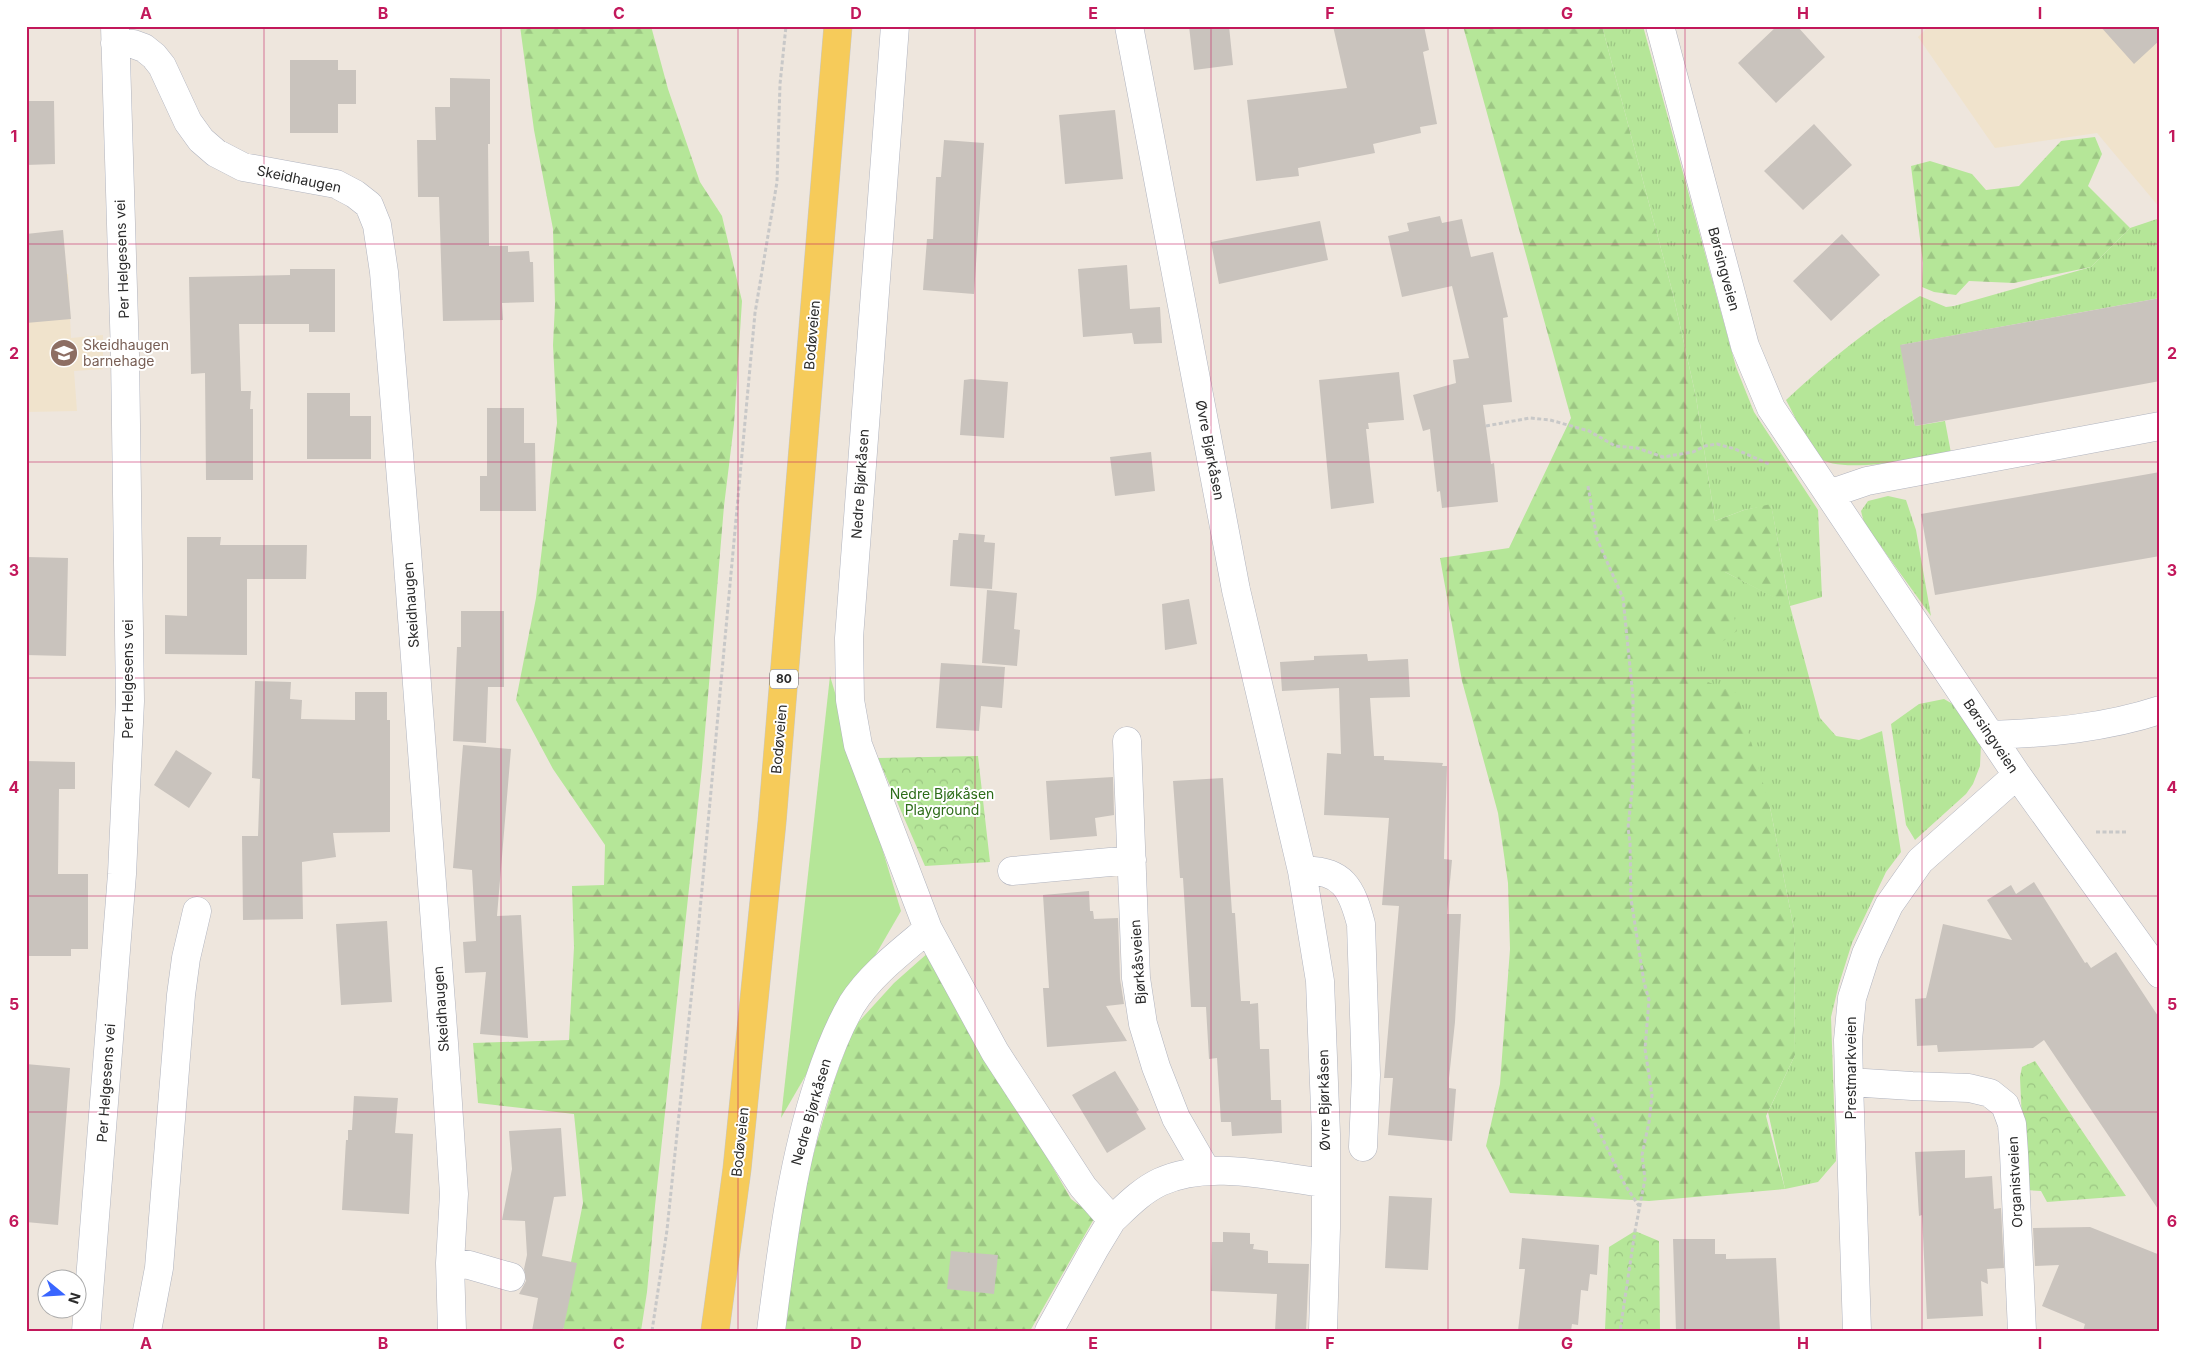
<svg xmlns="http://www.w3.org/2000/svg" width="2186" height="1357" font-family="Inter,sans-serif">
<defs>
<pattern id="grass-tufts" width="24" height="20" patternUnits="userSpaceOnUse" patternTransform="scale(1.25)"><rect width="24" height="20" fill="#b5e698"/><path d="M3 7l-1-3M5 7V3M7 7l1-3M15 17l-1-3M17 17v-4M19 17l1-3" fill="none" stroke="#9cc583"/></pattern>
<pattern id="forest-firs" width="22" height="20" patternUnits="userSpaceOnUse" patternTransform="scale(1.25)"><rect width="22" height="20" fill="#b5e698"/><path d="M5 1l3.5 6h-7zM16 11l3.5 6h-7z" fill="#9cc583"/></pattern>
<pattern id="park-crowns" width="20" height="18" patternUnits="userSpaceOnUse" patternTransform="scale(1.25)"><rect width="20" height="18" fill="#b5e698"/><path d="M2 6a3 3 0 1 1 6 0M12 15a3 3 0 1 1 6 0" fill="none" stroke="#9cc583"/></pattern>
</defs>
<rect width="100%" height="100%" fill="#eee6dd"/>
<!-- education -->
<path fill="#f0e3cc" d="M 1929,26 L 2160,26 L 2160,208 L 2097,133 L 1995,148 L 1918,37 Z
M 68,274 L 71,338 L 103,335 L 103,369 L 74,371 L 77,411 L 26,412 L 26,278 Z"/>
<!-- grass -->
<path fill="url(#grass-tufts)" d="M 1602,26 L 1643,26 L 1736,367 L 1754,412 L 1818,510 L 1822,597 L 1790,606 L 1820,718 L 1836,736 L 1859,740 L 1882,731 L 1901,852 L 1886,872 L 1852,943 L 1839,984 L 1831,1017 L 1836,1161 L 1818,1182 L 1785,1189 L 1768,1112 L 1795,1055 L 1794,929 L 1770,807 L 1681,672 L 1725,572 L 1790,605 L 1771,505 L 1744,510 L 1715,521 L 1696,397 L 1673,294 Z
M 2160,218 L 2160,298 L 1901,345 L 1915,426 L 1945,421 L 1951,453 C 1925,457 1837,476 1819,457 C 1805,441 1796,418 1786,400 C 1827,362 1872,325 1920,296 L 1946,307 L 1954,306 L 2091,267 L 2130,228 Z
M 1888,496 L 1906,500 L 1916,530 L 1931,616 L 1864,523 L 1861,511 L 1868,501 Z
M 1944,699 L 1958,707 L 1981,744 L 1980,766 L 1973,784 L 1966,794 L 1915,840 L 1906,825 L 1891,724 L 1919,704 Z"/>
<!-- forest -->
<path fill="url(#forest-firs)" d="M 520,26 L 651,26 L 668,89 L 700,182 L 722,216 L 742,301 L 734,424 L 724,506 L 702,767 L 655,1206 L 647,1292 L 641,1331 L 569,1331 L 558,1326 L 583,1203 L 574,1114 L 478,1103 L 473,1043 L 569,1040 L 574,947 L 572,886 L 604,885 L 605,845 L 553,769 L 516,700 L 536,598 L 557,423 L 553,345 L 555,304 L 553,229 L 534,130 Z
M 1463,26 L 1602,26 L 1673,294 L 1696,397 L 1715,521 L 1744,510 L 1771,504 L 1790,606 L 1725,572 L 1737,631 L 1681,672 L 1737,693 L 1770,807 L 1794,929 L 1795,1055 L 1766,1116 L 1785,1189 L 1649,1201 L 1510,1193 L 1486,1146 L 1500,1084 L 1510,949 L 1508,883 L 1498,813 L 1462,681 L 1440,558 L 1509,548 L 1571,418 Z
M 2095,137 L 2102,154 L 2088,186 L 2130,228 L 2091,267 L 2014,283 L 1969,281 L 1956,295 L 1934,292 L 1922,287 L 1923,263 L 1911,166 L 1930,161 L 1972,174 L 1986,190 L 2019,186 L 2061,141 Z
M 929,952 L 1071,1199 L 1095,1217 L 1030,1331 L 783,1331 L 801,1199 L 834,1081 L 854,1027 L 894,983 Z"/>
<!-- park -->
<path fill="url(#park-crowns)" d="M 978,756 L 990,862 L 925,866 L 878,758 Z
M 2035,1061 L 2126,1196 L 2047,1202 L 2041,1191 L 2025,1190 L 2020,1077 L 2022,1067 Z
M 1635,1231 L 1659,1241 L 1660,1331 L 1605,1329 L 1609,1247 Z"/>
<!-- garden -->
<path fill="#b5e698" d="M 830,676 L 901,911 L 781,1118 Z"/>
<!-- building -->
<path fill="#c9c3bd" d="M 1189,26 L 1229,26 L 1233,65 L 1194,70 Z
M 1333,26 L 1424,26 L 1429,50 L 1423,52 L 1437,124 L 1420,127 L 1421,133 L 1373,144 L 1375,153 L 1298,168 L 1299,176 L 1256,181 L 1247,100 L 1347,88 Z
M 1777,26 L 1797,26 L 1825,57 L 1776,103 L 1738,63 Z
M 2100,26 L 2160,26 L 2160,40 L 2134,64 Z
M 290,60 L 338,60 L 338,70 L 356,70 L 356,104 L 338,104 L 338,133 L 290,133 Z
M 450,78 L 490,79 L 490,144 L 488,144 L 489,246 L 508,246 L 508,252 L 529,251 L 530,262 L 533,262 L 534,302 L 502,303 L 503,320 L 443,321 L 439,197 L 418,197 L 417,140 L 436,140 L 435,107 L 450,107 Z
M 26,101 L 54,101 L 55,164 L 26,165 Z
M 1115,110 L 1123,179 L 1065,184 L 1059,115 Z
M 1814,124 L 1852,165 L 1803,210 L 1764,171 Z
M 944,140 L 984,143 L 974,294 L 923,290 L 927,239 L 933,239 L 936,177 L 941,177 Z
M 1440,216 L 1442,223 L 1462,219 L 1471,257 L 1493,252 L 1508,317 L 1503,318 L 1512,402 L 1483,405 L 1491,464 L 1494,463 L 1498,502 L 1442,508 L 1440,491 L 1437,492 L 1430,429 L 1423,431 L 1413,395 L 1456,383 L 1453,360 L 1469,358 L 1452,286 L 1402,297 L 1388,236 L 1409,231 L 1407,223 Z
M 1320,221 L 1328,260 L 1219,284 L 1211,242 Z
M 63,230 L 71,319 L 26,323 L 26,234 Z
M 1842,234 L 1880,275 L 1831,321 L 1793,281 Z
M 1127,265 L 1130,309 L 1160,307 L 1162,343 L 1134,344 L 1132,333 L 1083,337 L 1078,269 Z
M 290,269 L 335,269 L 335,332 L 309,332 L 309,324 L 239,324 L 241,391 L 251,391 L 250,409 L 253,409 L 253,480 L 206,480 L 205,373 L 191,374 L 189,277 L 290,275 Z
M 2160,298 L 2160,381 L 1915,426 L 1900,345 Z
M 1399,372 L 1404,420 L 1368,423 L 1369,429 L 1366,429 L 1374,503 L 1331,509 L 1319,380 Z
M 971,379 L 1008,382 L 1004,438 L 960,435 L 964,380 Z
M 307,393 L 350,393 L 350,416 L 371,416 L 371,459 L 307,459 Z
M 487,408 L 524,408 L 524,443 L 535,443 L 536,511 L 480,511 L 480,476 L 487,476 Z
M 1151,452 L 1155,491 L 1115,496 L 1110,457 Z
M 2160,472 L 2160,556 L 1935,595 L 1921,514 Z
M 959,533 L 985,535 L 984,542 L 995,543 L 992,589 L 950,586 L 953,540 L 958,540 Z
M 187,537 L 221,537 L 220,545 L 307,545 L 306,579 L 247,579 L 247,655 L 165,654 L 165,615 L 187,616 Z
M 27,557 L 68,558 L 66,656 L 26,655 Z
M 987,590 L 1017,593 L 1014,629 L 1020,630 L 1017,666 L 982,663 Z
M 1189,599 L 1197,644 L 1165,650 L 1162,604 Z
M 461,611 L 504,611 L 504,687 L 488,687 L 486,743 L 453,741 L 457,647 L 461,647 Z
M 1367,654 L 1368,661 L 1408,659 L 1410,697 L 1370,698 L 1374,756 L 1384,756 L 1384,760 L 1443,763 L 1442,766 L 1447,766 L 1444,859 L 1452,860 L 1447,914 L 1461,914 L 1455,1022 L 1449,1078 L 1449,1088 L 1456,1089 L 1452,1141 L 1388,1135 L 1393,1078 L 1384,1078 L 1399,906 L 1382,905 L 1389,818 L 1324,815 L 1327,753 L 1341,754 L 1339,688 L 1282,691 L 1280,662 L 1314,660 L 1314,656 Z
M 941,663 L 1005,667 L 1002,708 L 981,706 L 979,731 L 936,728 Z
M 255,681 L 291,682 L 290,699 L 302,700 L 301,719 L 355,720 L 355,692 L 387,692 L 387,720 L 390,720 L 390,832 L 333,833 L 336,857 L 302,862 L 303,919 L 243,920 L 242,836 L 258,836 L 260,779 L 252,778 Z
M 463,745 L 511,749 L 497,916 L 521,915 L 528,1038 L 480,1034 L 486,972 L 465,973 L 463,942 L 476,941 L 472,870 L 453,868 Z
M 176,750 L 212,773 L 189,808 L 154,785 Z
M 26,761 L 75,762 L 75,789 L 59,789 L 58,874 L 88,874 L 88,949 L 71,949 L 71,956 L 26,956 Z
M 1113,777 L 1114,815 L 1095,818 L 1097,836 L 1050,840 L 1046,781 Z
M 1223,778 L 1232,913 L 1235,913 L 1241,1001 L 1250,1001 L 1250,1004 L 1258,1003 L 1260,1049 L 1269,1049 L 1271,1100 L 1281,1100 L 1282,1133 L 1232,1136 L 1231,1122 L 1221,1122 L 1217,1058 L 1209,1059 L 1206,1007 L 1191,1007 L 1183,878 L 1180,878 L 1173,781 Z
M 2034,882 L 2085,963 L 2087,962 L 2091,968 L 2116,952 L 2160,1019 L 2160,1212 L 2044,1040 L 2033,1048 L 1938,1052 L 1937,1045 L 1917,1046 L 1915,999 L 1926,998 L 1943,924 L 2012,940 L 1987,900 L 2011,885 L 2016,894 Z
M 1089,891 L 1090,911 L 1093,911 L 1094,919 L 1118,918 L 1120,979 L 1124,1004 L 1106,1006 L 1127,1041 L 1047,1047 L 1043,988 L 1049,988 L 1043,895 Z
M 387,921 L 392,1002 L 341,1005 L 336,924 Z
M 26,1064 L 70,1068 L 58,1225 L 26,1222 Z
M 1115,1071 L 1139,1110 L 1136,1112 L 1146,1129 L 1107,1153 L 1072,1095 Z
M 354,1096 L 398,1098 L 395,1133 L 413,1134 L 409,1214 L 342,1210 L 346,1140 L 348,1140 L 348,1130 L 352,1130 Z
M 561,1128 L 566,1196 L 554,1197 L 542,1256 L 577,1263 L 563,1331 L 532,1331 L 538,1298 L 519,1294 L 526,1281 L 524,1269 L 527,1255 L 525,1221 L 502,1220 L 512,1169 L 509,1131 Z
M 1965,1150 L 1965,1178 L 1992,1176 L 1994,1209 L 2001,1208 L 2004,1268 L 1987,1269 L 1988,1284 L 1981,1281 L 1983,1316 L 1927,1319 L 1922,1215 L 1919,1216 L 1915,1152 Z
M 1389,1196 L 1432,1198 L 1428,1270 L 1385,1268 Z
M 2090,1227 L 2160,1255 L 2160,1331 L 2083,1331 L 2085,1324 L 2042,1306 L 2059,1265 L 2035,1266 L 2033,1228 Z
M 1223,1232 L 1250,1233 L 1250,1244 L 1254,1244 L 1253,1249 L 1268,1251 L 1268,1263 L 1309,1264 L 1306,1331 L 1275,1331 L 1277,1294 L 1211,1291 L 1212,1242 L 1223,1242 Z
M 1522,1238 L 1599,1245 L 1597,1275 L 1590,1274 L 1588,1291 L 1581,1290 L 1578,1325 L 1572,1324 L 1571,1331 L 1518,1331 L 1525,1269 L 1519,1269 Z
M 1673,1239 L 1715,1239 L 1715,1254 L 1726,1254 L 1726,1259 L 1776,1258 L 1780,1331 L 1676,1331 Z
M 951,1251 L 998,1255 L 994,1294 L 947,1289 Z"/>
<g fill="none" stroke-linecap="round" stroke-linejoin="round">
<defs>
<path id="minor" d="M 895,26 L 849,638 L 850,700 L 858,745 L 928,929 L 995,1052 L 1083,1187 L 1112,1220 C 1127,1206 1141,1191 1160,1182 C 1209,1159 1274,1177 1325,1183
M 1129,26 L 1236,590 L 1302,871 L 1320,981 L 1326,1134 L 1326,1228 L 1323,1331
M 1660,26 L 1745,346 L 1771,408 L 2017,775 L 2160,974
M 115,43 L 133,44 L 144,48 L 154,56 L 162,66 L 188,122 L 201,140 L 216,153 L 243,167 L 336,184 L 355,194 L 369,205 L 377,225 L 384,272 L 407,551 L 444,1043 L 454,1194 L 450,1263 L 452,1331
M 1829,494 L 1867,481 L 2160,426
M 1990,735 C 2048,733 2105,728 2160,710
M 1127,741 L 1136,978 L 1143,1024 L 1156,1067 L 1176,1118 L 1206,1170
M 1012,871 L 1132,860
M 1302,871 C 1343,869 1352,889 1361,924 L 1366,1075 L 1363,1147
M 1849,1082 L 1912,1086 L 1969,1088 L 1990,1093 L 2005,1105 L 2012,1124 L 2014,1153 L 2022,1331
M 450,1263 L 469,1265 L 511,1277
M 86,1331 L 122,874 L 130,701 L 125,355 L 115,26
M 147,1331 L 159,1268 L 181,995 L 186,958 L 197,911
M 771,1331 C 782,1246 792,1162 819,1081 C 828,1054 838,1028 852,1004 C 870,975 902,951 928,929
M 1049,1331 L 1095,1248 L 1112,1220
M 1857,1331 L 1849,1082 L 1848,1040 L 1852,998 L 1866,954 L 1889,905 L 1920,861 L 2017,775"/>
<path id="major" d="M 715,1331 L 737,1169 L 772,822 L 838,26"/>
</defs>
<!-- minor casing -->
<use href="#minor" stroke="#b1b4bf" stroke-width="29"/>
<!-- major casing -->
<use href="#major" stroke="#c8c8c8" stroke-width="29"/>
<!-- path -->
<path stroke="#c8c8c8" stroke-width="3" stroke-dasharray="4 2.5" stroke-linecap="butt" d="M 1486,426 L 1530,418 L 1550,420 L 1589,431 L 1615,446 L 1637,448 L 1663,457 L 1693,452 L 1705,446 L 1717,444 L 1735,449 L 1769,464
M 1588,486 L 1597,539 L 1623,598 L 1633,697 L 1633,781 L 1628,828 L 1630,842 L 1631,899 L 1644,982 L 1649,1000 L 1645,1049 L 1652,1095 L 1649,1122 L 1642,1155 L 1645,1179 L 1635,1231 L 1620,1331
M 2096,832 L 2126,832
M 1592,1117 L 1625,1185 L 1639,1206
M 652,1331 L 667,1230 L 698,932 L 755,313 L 777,182 L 780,84 L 786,26"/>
<!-- minor -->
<use href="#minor" stroke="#fff" stroke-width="28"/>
<!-- major -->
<use href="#major" stroke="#f6cb5a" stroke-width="28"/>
</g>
<!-- grid -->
<path fill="none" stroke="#c2185b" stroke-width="1" stroke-opacity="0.55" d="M 264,26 L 264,1331M 501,26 L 501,1331M 738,26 L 738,1331M 975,26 L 975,1331M 1211,26 L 1211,1331M 1448,26 L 1448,1331M 1685,26 L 1685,1331M 1922,26 L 1922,1331M 26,244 L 2160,244M 26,462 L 2160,462M 26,678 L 2160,678M 26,896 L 2160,896M 26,1112 L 2160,1112"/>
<!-- icons -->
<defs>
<symbol id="school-disc" viewBox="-11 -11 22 22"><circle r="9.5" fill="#8d6e63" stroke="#fff"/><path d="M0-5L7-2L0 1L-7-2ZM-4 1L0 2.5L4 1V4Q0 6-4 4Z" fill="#fff"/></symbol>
</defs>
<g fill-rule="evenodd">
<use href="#school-disc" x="48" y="337" width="32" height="32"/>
</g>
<g text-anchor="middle" stroke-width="4" stroke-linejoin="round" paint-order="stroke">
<!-- shield labels -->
<rect fill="#fff" stroke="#6b6b6b" stroke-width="1" x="770" y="669.5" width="28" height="19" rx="4"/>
<g font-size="12" font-weight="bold" fill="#2b2b2b">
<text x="784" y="683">80</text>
</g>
<!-- street labels -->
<g font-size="14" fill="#2b2b2b" stroke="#fff">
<text transform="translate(299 179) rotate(12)" y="5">Skeidhaugen</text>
<text transform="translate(122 259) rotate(-92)" y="5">Per Helgesens vei</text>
<text transform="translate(1724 269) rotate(75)" y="5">Børsingveien</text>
<text transform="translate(812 335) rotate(-85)" y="5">Bodøveien</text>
<text transform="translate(1210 450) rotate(79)" y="5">Øvre Bjørkåsen</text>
<text transform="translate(860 484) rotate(-86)" y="5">Nedre Bjørkåsen</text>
<text transform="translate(411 605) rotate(-94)" y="5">Skeidhaugen</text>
<text transform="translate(128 679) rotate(-90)" y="5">Per Helgesens vei</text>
<text transform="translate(1991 736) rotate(56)" y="5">Børsingveien</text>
<text transform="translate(779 739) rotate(-85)" y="5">Bodøveien</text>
<text transform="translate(1138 962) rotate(-94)" y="5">Bjørkåsveien</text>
<text transform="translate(441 1009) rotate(-94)" y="5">Skeidhaugen</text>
<text transform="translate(1851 1068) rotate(-90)" y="5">Prestmarkveien</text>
<text transform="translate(106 1083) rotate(-86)" y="5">Per Helgesens vei</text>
<text transform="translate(1324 1100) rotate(-91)" y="5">Øvre Bjørkåsen</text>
<text transform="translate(811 1112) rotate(-74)" y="5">Nedre Bjørkåsen</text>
<text transform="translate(740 1142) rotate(-84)" y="5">Bodøveien</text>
<text transform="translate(2015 1182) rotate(-93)" y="5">Organistveien</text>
</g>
<!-- education labels -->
<g font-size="14" fill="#785e54" stroke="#fff" text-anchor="start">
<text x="83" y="350">Skeidhaugen<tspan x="83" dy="16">barnehage</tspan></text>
</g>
<!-- park labels -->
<g font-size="14" fill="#2c6c18" stroke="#fff">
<text x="942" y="799">Nedre Bjøkåsen<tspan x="942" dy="16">Playground</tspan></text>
</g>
</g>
<!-- border -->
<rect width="2186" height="1357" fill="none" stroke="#ffffff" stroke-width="55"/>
<!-- north arrow -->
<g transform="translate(62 1294) rotate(108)"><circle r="24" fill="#ffffff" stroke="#aaaaaa"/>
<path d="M0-4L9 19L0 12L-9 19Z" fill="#3965ff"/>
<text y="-8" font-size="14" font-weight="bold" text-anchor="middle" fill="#2b2b2b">N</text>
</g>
<rect x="28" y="28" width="2130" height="1302" fill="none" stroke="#c2185b" stroke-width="2"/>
<g font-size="16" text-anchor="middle" font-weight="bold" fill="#c2185b">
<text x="146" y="19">A</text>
<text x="383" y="19">B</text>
<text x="619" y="19">C</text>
<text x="856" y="19">D</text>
<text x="1093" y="19">E</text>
<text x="1330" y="19">F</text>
<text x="1567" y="19">G</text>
<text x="1803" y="19">H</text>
<text x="2040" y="19">I</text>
<text x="14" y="142">1</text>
<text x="2172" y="142">1</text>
<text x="14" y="359">2</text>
<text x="2172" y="359">2</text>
<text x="14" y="576">3</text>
<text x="2172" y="576">3</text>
<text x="14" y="793">4</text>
<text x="2172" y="793">4</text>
<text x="14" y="1010">5</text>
<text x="2172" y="1010">5</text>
<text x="14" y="1227">6</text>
<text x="2172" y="1227">6</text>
<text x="146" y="1349">A</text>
<text x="383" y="1349">B</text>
<text x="619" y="1349">C</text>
<text x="856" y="1349">D</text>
<text x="1093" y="1349">E</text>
<text x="1330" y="1349">F</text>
<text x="1567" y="1349">G</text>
<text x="1803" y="1349">H</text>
<text x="2040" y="1349">I</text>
</g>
</svg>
